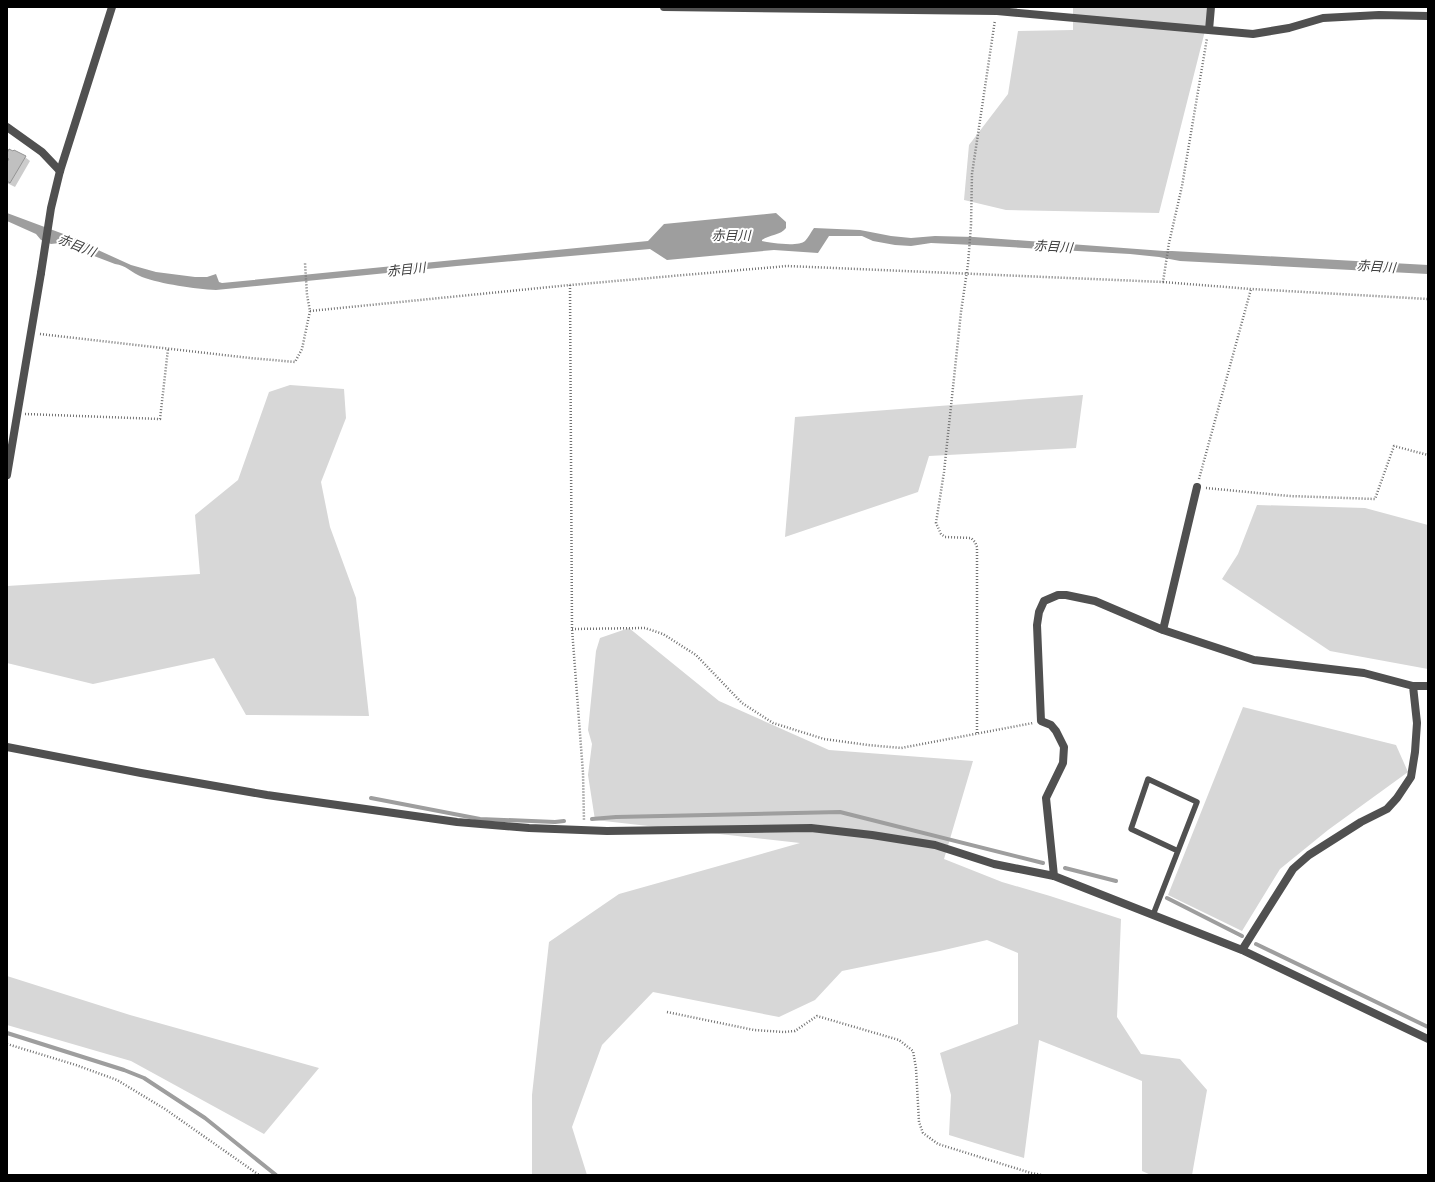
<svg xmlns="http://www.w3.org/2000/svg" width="1435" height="1182" font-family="'Roboto Condensed','Noto Sans JP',sans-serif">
<rect width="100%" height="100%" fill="#fff"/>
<!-- green -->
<path fill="#d7d7d7" d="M 1073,7 L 1211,7 L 1159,213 L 1006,210 L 964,200 L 969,145 L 1008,94 L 1018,31 L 1073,30 Z
M 290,385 L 344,389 L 346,418 L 321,482 L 330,527 L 356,598 L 369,716 L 246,715 L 214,658 L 93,684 L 7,663 L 7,586 L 200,574 L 195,515 L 238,480 L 269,392 Z
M 1083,395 L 1076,448 L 929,456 L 918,492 L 785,537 L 795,417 Z
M 1257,505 L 1365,508 L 1428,525 L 1428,669 L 1330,651 L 1222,579 L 1238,554 Z
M 629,628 L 719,701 L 829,750 L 973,761 L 944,859 L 1002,882 L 1050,896 L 1121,919 L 1117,1017 L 1141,1054 L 1180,1059 L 1207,1090 L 1192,1175 L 1151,1175 L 1142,1171 L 1142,1081 L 1039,1040 L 1024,1158 L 949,1135 L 951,1095 L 940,1053 L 1018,1024 L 1018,953 L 987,940 L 940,951 L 842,971 L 815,1000 L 779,1017 L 653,992 L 602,1045 L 572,1127 L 587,1175 L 532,1175 L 532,1095 L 549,942 L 619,894 L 800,843 L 595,820 L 588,775 L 592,744 L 588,730 L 596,651 L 600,638 Z
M 1243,707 L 1396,745 L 1408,772 L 1328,830 L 1280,869 L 1242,931 L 1168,895 Z
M 7,976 L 130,1015 L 319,1068 L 264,1134 L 131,1061 L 7,1025 Z"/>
<!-- water -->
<path fill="#9e9e9e" d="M 7,213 L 93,245 L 98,250 L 131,265 L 156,272 L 195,277 L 207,277 L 216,274 L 219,282 L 222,283 L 648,241 L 664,224 L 776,213 L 786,222 L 786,228 C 781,235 769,235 762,240 L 762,241 C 770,243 799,247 805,241 C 808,238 811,232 814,228 L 860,230 L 891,236 L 911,238 L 935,236 L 974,237 L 1164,251 L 1172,251 L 1428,265 L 1428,274 L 1180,261 L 1159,257 L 1130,254 L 974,245 L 931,243 L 911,246 L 895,245 L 873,241 L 862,236 L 829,236 L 818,253 L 774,250 L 667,260 L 650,249 L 457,266 L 216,290 C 195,289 161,284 142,277 C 132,273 126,265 115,264 L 60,243 L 51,244 L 41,240 L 36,234 L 7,221 Z"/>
<!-- shadow -->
<path fill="#0003" d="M 7,155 L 25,157 L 30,161 L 15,187 L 7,183 L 7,164 L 9,160 L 7,158 Z"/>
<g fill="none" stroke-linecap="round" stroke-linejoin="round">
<!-- stream -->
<path stroke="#9e9e9e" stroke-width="4" d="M 371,798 L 480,819 L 555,822 L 564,821
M 592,819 L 616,817 L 840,812 L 1043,863
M 1065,868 L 1116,881
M 1167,898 L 1242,936
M 1256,944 L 1428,1027
M 7,1033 L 124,1070 L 144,1078 L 205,1118 L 276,1175"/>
</g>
<!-- building -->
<path fill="#c0c0c0" stroke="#949494" d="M 9,149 L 13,151 L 14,150 L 26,156 L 10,183 L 7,181 L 7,162 L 9,159 L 7,158 L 7,153 Z"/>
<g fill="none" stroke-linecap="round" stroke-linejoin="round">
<!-- path -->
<path stroke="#727272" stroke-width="2.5" stroke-dasharray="1 2" stroke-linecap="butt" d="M 1163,282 L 1251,289 L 1428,299
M 570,285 L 572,629 L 583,773 L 584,821
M 310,311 L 570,285 L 787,266 L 1163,282 L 1169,243 L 1182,186 L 1207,38
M 40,334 L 250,358 L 295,362 L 302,349 L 310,311 L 307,295 L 305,263
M 25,414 L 160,419 L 168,349
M 1199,479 L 1251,289
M 1206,488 L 1289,496 L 1375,499 L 1394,446 L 1428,455
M 572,629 L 645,628 L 663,634 L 696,655 L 742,703 L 773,723 L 824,739 L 868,745 L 901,748 L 1033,723
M 977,733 L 977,547 L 975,542 L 971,538 L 945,537 L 941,534 L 936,523 L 944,472 L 961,312 L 968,264 L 971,225 L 972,174 L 995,20
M 667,1012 L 754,1030 L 784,1032 L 795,1031 L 817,1016 L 899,1040 L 913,1051 L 916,1068 L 919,1122 L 923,1133 L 938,1144 L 1031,1173 L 1042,1175
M 7,1044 L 76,1065 L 117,1080 L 165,1109 L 259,1175"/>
<!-- service -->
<path stroke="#505050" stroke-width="5.5" d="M 1153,915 L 1197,802 L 1148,779 L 1131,829 L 1178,851"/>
<!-- minor -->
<path stroke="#505050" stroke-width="8" d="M 664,7 L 997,11 L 1253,34 L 1289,28 L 1323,18 L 1379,15 L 1428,16
M 1209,30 L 1211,7
M 41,273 L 51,208 L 60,171 L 112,7
M 1163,630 L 1197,487
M 7,747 L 141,773 L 267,795 L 457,822 L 529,828 L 607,831 L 811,828 L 872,835 L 935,845 L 994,864 L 1054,876 L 1242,950 L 1428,1039
M 1054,876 L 1046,798 L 1063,763 L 1064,747 L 1056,731 L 1051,725 L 1041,721 L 1037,625 L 1039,612 L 1044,601 L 1058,595 L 1066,595 L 1095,601 L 1163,630 L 1254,660 L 1364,673 L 1413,686 L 1428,686
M 1242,950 L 1293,869 L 1309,855 L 1361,822 L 1387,809 L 1397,798 L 1411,777 L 1415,752 L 1417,723 L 1413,686"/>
<!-- tertiary -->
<path stroke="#505050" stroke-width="8" d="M 7,127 L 42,152 L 60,171
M 7,475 L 41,273"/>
</g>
<g text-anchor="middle" stroke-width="4" stroke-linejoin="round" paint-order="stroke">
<!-- water labels -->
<g font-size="13" font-style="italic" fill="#3f3f3f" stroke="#fff">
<text x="731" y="240">赤目川</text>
<text transform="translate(77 245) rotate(22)" y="5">赤目川</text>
<text transform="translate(1053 246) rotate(4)" y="5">赤目川</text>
<text transform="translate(1376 266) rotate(4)" y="5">赤目川</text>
<text transform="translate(406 269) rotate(-6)" y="5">赤目川</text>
</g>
</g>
<!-- border -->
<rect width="1435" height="1182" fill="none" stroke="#000000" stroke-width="16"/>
</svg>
